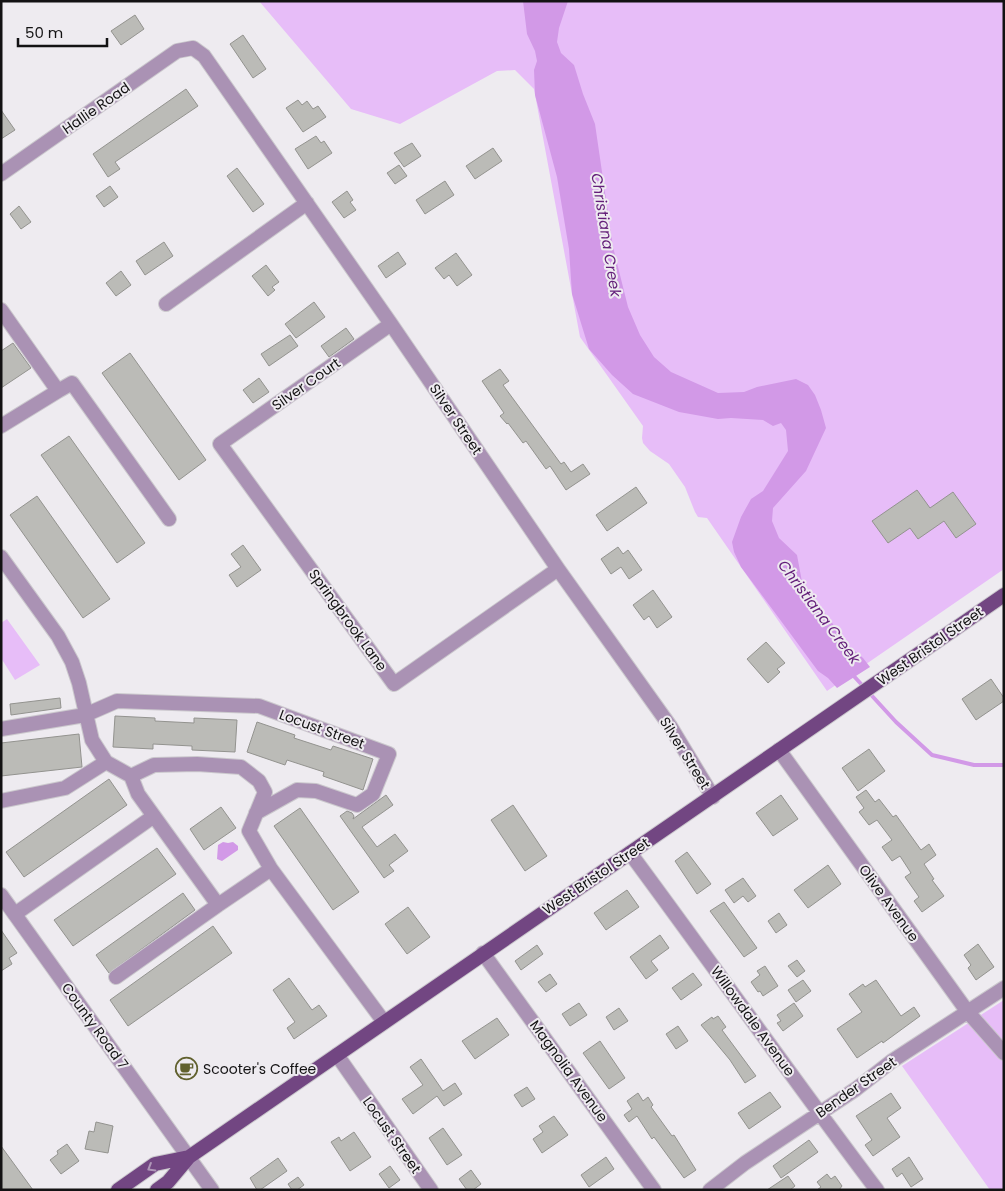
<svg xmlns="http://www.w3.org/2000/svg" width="1005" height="1191" font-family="Poppins,sans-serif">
<rect width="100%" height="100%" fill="#eeebf0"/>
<!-- green -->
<path fill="#e7bdf8" d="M 259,1 L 1004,1 L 1004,569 L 827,691 L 707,518 L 698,517 L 695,512 L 685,487 L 669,464 L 650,451 L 643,443 L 642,438 L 643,426 L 580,337 L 534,89 L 515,70 L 497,71 L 400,124 L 351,109 Z
M 7,619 L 40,665 L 15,680 L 1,658 L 1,623 Z
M 1004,1000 L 1004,1190 L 990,1190 L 902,1066 Z"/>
<!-- water -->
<path fill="#d299e7" d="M 523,1 L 568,1 L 559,28 L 557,42 L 561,53 L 574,65 L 583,94 L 595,124 L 613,247 L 628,307 L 640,335 L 654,357 L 671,372 L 718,393 L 744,392 L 757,387 L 796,379 L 808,385 L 815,395 L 821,410 L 826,428 L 806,471 L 773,508 L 772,521 L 779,538 L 797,555 L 802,582 L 849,646 L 863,658 L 870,667 L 837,688 L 828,678 L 818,671 L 741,567 L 734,552 L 732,542 L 741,517 L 751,499 L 763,491 L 788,451 L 786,430 L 781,423 L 773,426 L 763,420 L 731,418 L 718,419 L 679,412 L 633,394 L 612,375 L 589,349 L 572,294 L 569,249 L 557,177 L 535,95 L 534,70 L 537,61 L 535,51 L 527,34 Z
M 223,842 L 228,843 L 233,842 L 238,846 L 238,850 L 222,861 L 217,859 L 218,845 Z"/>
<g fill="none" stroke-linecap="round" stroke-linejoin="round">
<!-- stream -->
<path stroke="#d299e7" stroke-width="4" d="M 851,673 L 896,722 L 932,755 L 974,765 L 1004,765"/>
</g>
<!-- building -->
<path fill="#bbbbb7" stroke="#93938f" d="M 135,15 L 144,29 L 121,45 L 111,31 Z
M 243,35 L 266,69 L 253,78 L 230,44 Z
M 186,89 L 198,106 L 115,162 L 120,169 L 108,177 L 93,154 Z
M 298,100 L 302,105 L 307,101 L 313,109 L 318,106 L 326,117 L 303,132 L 286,108 Z
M 1,110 L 15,130 L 1,139 Z
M 316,136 L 321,143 L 324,141 L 332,153 L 308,169 L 295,149 Z
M 412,143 L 421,156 L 404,167 L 394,153 Z
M 493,148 L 502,161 L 475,179 L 466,166 Z
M 399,165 L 407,176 L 395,184 L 387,173 Z
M 237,168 L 264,204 L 253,212 L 227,176 Z
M 445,181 L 454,195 L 425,214 L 416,200 Z
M 110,186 L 118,197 L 104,207 L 96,196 Z
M 347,191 L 353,200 L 350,202 L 356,210 L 344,218 L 332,202 Z
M 19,206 L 31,222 L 21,229 L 10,214 Z
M 164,242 L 173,256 L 145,275 L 136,261 Z
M 398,252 L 406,264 L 386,278 L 378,266 Z
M 456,253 L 472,275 L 457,286 L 449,275 L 444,279 L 435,268 Z
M 266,265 L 279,282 L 272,287 L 275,290 L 268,296 L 252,276 Z
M 121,271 L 131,285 L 116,296 L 106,283 Z
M 314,302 L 325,317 L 296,338 L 285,324 Z
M 346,328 L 354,339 L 329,357 L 321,346 Z
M 290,335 L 298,346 L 269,366 L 261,354 Z
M 13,343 L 31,368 L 1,388 L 1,351 Z
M 130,353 L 206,460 L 179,480 L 102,373 Z
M 500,369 L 509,381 L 503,385 L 561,464 L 564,462 L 571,472 L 583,464 L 590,474 L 566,490 L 550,466 L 546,469 L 526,441 L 523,443 L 508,423 L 507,424 L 500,416 L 504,413 L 482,381 Z
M 259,378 L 269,392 L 253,403 L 243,390 Z
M 69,436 L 145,543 L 117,563 L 41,455 Z
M 636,487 L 647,503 L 607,531 L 596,515 Z
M 917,490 L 930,508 L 953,492 L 976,524 L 956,538 L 944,521 L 918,539 L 910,528 L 888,543 L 872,521 Z
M 37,496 L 110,599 L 83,618 L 10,515 Z
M 243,545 L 261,570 L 237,587 L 229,575 L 241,567 L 231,554 Z
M 618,547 L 623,554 L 628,550 L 642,570 L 629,579 L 621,567 L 611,574 L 601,559 Z
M 653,590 L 672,617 L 657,628 L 649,616 L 644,620 L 633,605 Z
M 766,642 L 785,663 L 777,669 L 780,672 L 768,683 L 747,659 Z
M 991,679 L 1004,698 L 1004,701 L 976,720 L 962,699 Z
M 60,698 L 61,708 L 11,715 L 10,704 Z
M 115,716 L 155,718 L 155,721 L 194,723 L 194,718 L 237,720 L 235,752 L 192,750 L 192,746 L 153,744 L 153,749 L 113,747 Z
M 257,722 L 295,735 L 294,738 L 331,750 L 333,746 L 373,759 L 363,790 L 323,776 L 324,772 L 287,760 L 285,765 L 247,752 Z
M 79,734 L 82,767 L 1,776 L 1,743 Z
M 869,749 L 885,771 L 858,791 L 842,768 Z
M 109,779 L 127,805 L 24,877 L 6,852 Z
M 866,790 L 875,802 L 879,799 L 893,817 L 896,815 L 921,850 L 929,844 L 936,855 L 924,864 L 934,879 L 932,880 L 944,896 L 922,912 L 914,901 L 919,897 L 905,877 L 911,873 L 900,856 L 892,861 L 882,847 L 892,840 L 877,820 L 869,825 L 859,812 L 864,808 L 856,797 Z
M 386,795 L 393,805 L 362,827 L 377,847 L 395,834 L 408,851 L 389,865 L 394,871 L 384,878 L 340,816 L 347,811 L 352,813 L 354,816 L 353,819 Z
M 781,795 L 798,819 L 773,836 L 756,813 Z
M 513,805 L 547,856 L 525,871 L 491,820 Z
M 221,807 L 236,828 L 204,850 L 190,829 Z
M 300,808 L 359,892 L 333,910 L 274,826 Z
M 157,848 L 176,874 L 73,946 L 54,920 Z
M 687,852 L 711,884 L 697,894 L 675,861 Z
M 828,865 L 841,884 L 808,908 L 794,890 Z
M 743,878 L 756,896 L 748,902 L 743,896 L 734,903 L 725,890 Z
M 627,890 L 639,907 L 606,930 L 594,913 Z
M 183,893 L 195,910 L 109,973 L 96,955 Z
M 724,902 L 757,948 L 744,957 L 710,911 Z
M 408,907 L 430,937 L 407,954 L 385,924 Z
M 779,913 L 787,925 L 776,933 L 768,921 Z
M 213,926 L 232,953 L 128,1026 L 110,1000 Z
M 1,930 L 17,953 L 9,958 L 12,964 L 1,971 Z
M 660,935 L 669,948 L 651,961 L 658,970 L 646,979 L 630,957 Z
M 978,944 L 994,967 L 976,980 L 968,968 L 971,965 L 964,955 Z
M 537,945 L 543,954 L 521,970 L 515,961 Z
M 797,960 L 805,971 L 797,977 L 788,966 Z
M 765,966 L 778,986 L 763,996 L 760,991 L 758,992 L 751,982 L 760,975 L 757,971 Z
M 693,973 L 702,985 L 681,1000 L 672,988 Z
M 550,974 L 557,984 L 546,992 L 538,982 Z
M 289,978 L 312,1010 L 319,1005 L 327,1016 L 294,1039 L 287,1028 L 295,1022 L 273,990 Z
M 803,980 L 811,991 L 796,1002 L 788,990 Z
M 876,980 L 901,1016 L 914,1007 L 920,1016 L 883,1043 L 882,1041 L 857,1058 L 837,1029 L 862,1012 L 849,994 L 863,984 L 865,987 Z
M 579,1003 L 587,1015 L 570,1026 L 562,1014 Z
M 794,1003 L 803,1016 L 783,1031 L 777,1023 L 781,1021 L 777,1015 Z
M 619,1008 L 628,1021 L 614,1030 L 606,1017 Z
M 718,1016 L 726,1027 L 722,1030 L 756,1076 L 745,1083 L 730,1060 L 701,1025 L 712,1017 L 713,1019 Z
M 497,1018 L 509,1035 L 475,1059 L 462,1041 Z
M 678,1026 L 688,1041 L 676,1049 L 666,1034 Z
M 600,1041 L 625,1078 L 609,1089 L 583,1053 Z
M 192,1059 L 198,1067 L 181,1079 L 175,1071 Z
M 421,1059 L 443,1091 L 455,1083 L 462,1094 L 444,1106 L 437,1096 L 413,1114 L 402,1099 L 423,1085 L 410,1067 Z
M 527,1087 L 535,1099 L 522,1107 L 514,1095 Z
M 770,1092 L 781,1107 L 749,1129 L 738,1113 Z
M 638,1093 L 643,1101 L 648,1097 L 653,1105 L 651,1107 L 672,1136 L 674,1135 L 696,1170 L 684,1178 L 654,1137 L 652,1139 L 637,1116 L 629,1122 L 624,1115 L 632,1109 L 627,1101 Z
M 891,1093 L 901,1108 L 887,1118 L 900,1137 L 873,1156 L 865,1145 L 872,1140 L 856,1116 Z
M 554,1116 L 568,1135 L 542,1153 L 533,1139 L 543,1132 L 539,1126 Z
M 96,1122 L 113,1126 L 108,1153 L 85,1149 L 89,1131 L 94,1132 Z
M 443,1128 L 462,1155 L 447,1165 L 429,1138 Z
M 354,1132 L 371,1157 L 350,1171 L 331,1142 L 339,1137 L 341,1141 Z
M 809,1140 L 818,1152 L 781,1178 L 773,1166 Z
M 67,1144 L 79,1161 L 61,1174 L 50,1160 L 58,1154 L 57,1151 Z
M 1,1146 L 33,1190 L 1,1190 Z
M 606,1157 L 614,1169 L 589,1187 L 581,1175 Z
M 909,1157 L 923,1179 L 911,1187 L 902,1173 L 897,1177 L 892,1169 Z
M 278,1158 L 287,1171 L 260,1190 L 257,1190 L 250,1178 Z
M 390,1166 L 400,1180 L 389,1188 L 379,1174 Z
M 471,1170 L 481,1184 L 473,1190 L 467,1190 L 459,1179 Z
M 827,1174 L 831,1179 L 835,1176 L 842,1186 L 839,1190 L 817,1190 L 821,1187 L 817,1182 Z
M 788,1176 L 795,1186 L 790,1190 L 767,1190 Z
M 298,1177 L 304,1185 L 297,1190 L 292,1190 L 288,1184 Z"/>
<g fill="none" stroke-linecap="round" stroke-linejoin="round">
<defs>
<path id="minor" d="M 1,174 L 177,51 L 193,48 L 204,56 L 391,324 L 558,569 L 670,726 L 713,797
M 166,304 L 307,203
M 1,310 L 58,391 L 72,383 L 169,519
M 391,324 L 220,444 L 394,684 L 558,569
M 1,426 L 58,391
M 1,557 L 58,636 L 72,662 L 79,683 L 92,740 L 106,762 L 131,776 L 138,794 L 218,905 L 271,869 L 384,1022
M 1,729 L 85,715 L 117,701 L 259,706 L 389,754 L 373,794 L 357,805 L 316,791 L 297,790 L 256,813
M 779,750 L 967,1011 L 1004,1053
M 131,776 L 154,765 L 197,764 L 241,767 L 259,781 L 265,792 L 249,831 L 271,869
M 1,801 L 65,788 L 106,762
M 630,853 C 713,965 793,1079 877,1190
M 15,914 L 154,816
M 483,953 L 654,1190
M 116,977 L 218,905
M 337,1055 L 431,1190
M 710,1190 L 745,1163 L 856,1089 L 892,1061 L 1004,988"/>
<path id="tertiary" d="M 1,895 L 212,1190"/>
<path id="primary" d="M 118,1190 L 155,1164 L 189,1157
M 157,1190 L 168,1182 L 189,1157 L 1004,595"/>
</defs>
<!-- minor casing -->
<use href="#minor" stroke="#cbc8cd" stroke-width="16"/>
<!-- tertiary casing -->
<use href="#tertiary" stroke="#cbc8cd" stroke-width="16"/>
<!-- primary casing -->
<use href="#primary" stroke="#cbc8cd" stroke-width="16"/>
<!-- minor -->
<use href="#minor" stroke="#aa92b4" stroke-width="14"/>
<!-- tertiary -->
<use href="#tertiary" stroke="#aa92b4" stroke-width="14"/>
<!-- primary -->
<use href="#primary" stroke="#724682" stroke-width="14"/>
</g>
<!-- one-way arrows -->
<defs><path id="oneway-chevron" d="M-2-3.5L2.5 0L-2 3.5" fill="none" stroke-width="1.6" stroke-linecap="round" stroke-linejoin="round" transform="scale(1.25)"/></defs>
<use stroke="#b098b9" href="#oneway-chevron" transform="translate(151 1168) rotate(149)"/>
<!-- icons -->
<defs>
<symbol id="cafe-ring" viewBox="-11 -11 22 22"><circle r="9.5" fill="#eeebf0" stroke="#61612e" stroke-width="1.5"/><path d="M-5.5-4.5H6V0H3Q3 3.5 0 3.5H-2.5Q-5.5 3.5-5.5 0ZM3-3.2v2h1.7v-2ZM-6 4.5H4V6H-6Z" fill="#61612e"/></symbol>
</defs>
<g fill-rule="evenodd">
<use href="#cafe-ring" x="174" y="1056" width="25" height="25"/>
</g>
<g text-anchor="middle" stroke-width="4" stroke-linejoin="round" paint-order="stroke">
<!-- street labels -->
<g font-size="14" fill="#131213" stroke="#eeebf0">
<text transform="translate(96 108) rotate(-35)" y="5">Hallie Road</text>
<text transform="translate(306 384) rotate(-35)" y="5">Silver Court</text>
<text transform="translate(456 419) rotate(56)" y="5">Silver Street</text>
<text transform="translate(348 620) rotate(54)" y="5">Springbrook Lane</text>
<text transform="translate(930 646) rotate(-35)" y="5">West Bristol Street</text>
<text transform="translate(322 729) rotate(20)" y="5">Locust Street</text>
<text transform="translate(685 753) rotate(58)" y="5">Silver Street</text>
<text transform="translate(596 876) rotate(-34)" y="5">West Bristol Street</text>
<text transform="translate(889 903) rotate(54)" y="5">Olive Avenue</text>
<text transform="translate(753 1021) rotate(54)" y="5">Willowdale Avenue</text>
<text transform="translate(95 1026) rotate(54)" y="5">County Road 7</text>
<text transform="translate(569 1071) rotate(54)" y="5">Magnolia Avenue</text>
<text transform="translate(856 1087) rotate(-35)" y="5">Bender Street</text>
<text transform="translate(392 1135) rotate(55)" y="5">Locust Street</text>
</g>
<!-- poi labels -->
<g font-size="14" fill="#131213" stroke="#eeebf0" text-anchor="start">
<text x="203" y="1074">Scooter's Coffee</text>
</g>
<!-- water labels -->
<g font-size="15" font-style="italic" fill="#631e79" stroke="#eeebf0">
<text transform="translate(606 235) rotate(81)" y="5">Christiana Creek</text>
<text transform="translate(819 612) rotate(53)" y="5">Christiana Creek</text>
</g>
</g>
<!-- border -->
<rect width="1005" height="1191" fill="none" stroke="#131213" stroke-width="5"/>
<!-- scale -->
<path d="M18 38v8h89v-8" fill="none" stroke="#131213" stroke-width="2.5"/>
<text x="25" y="38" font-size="15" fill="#131213" stroke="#eeebf0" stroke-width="4" paint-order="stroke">50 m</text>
</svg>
